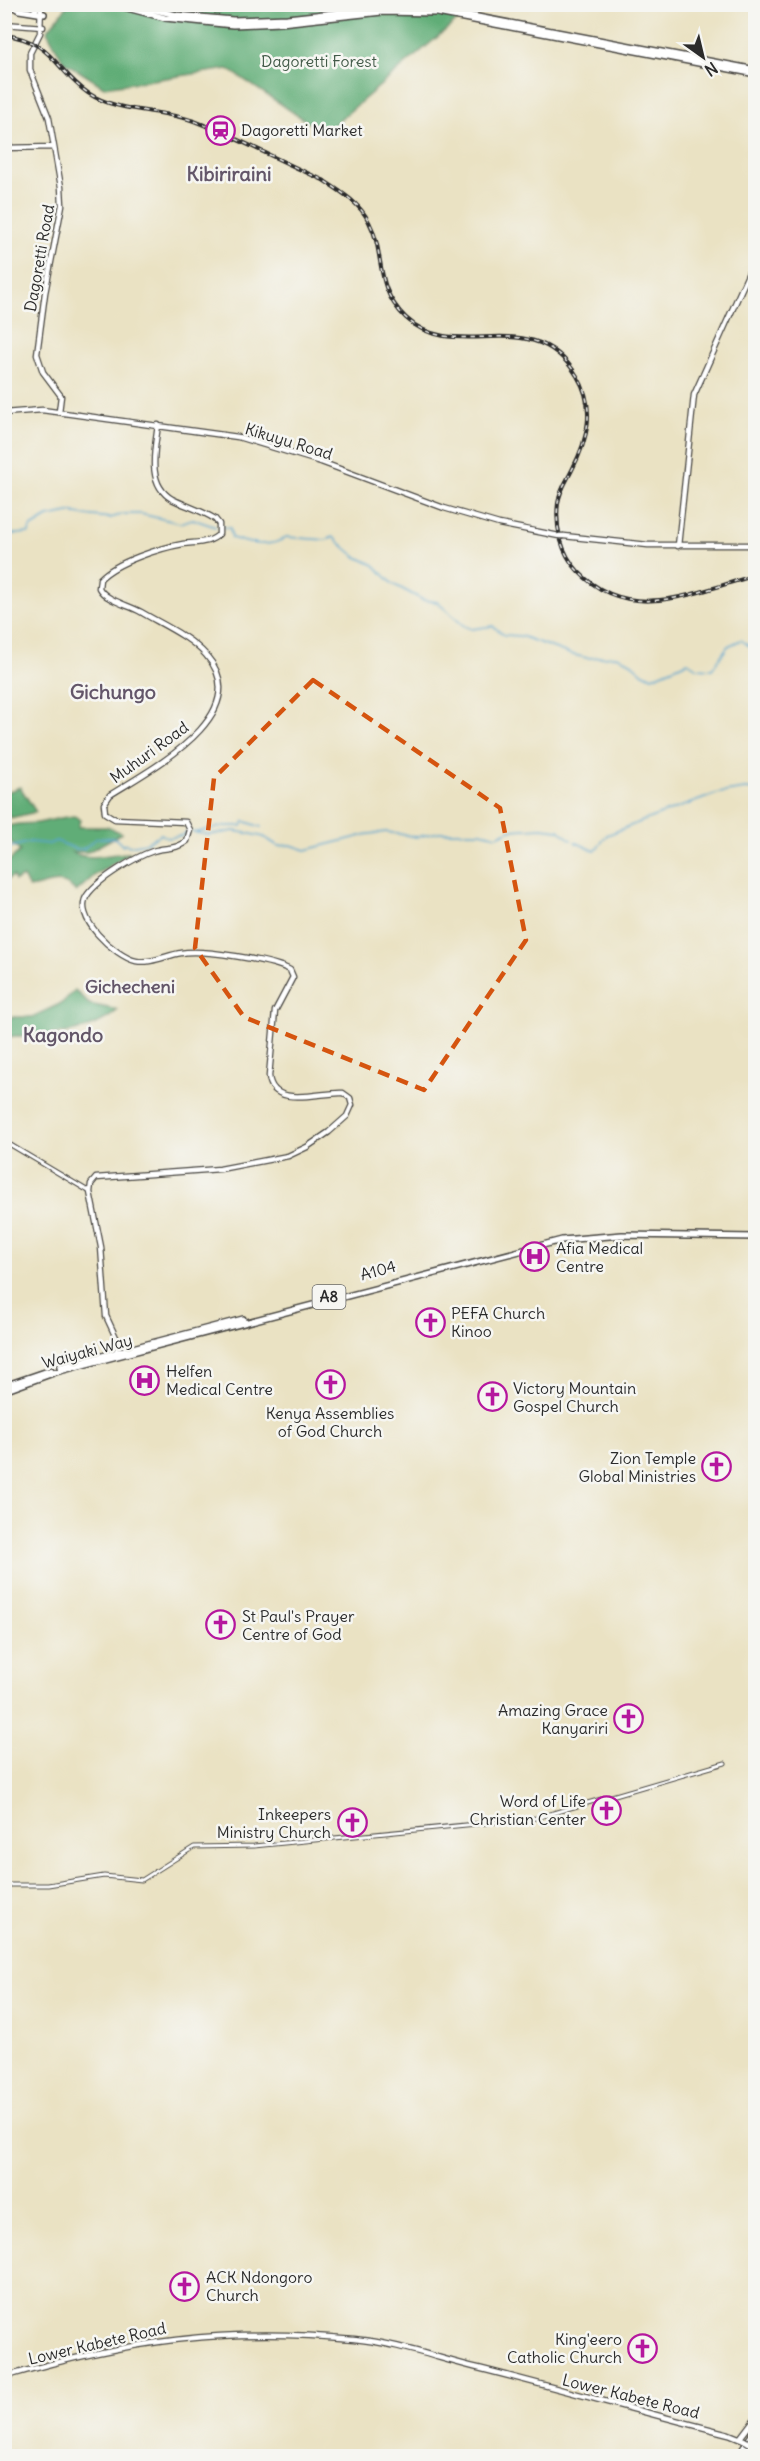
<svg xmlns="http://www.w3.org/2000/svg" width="760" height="2461" font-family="Delius,sans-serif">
<rect width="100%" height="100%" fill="#f6f6f2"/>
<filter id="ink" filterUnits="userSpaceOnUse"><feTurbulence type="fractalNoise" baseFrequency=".0167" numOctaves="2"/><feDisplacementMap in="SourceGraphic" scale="12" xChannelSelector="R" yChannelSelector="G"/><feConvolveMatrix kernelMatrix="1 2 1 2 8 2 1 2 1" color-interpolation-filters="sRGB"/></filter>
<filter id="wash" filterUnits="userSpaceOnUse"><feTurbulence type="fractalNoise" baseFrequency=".008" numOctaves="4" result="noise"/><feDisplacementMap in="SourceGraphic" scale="24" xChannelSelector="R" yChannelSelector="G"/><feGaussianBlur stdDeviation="1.35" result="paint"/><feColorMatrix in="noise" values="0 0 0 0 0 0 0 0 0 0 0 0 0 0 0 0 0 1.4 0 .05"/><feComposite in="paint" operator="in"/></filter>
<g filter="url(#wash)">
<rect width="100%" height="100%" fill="#eae2c3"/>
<!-- forest -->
<path fill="#61ad77" stroke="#466c51" stroke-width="1.5" d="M 68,5 L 484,5 L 454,23 L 324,133 L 228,69 L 104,87 L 63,61 L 47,31 Z
M 20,787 L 36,812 L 11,818 L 5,812 L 5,789 L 7,792 Z
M 75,816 L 80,820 L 78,827 L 108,827 L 122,833 L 88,852 L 72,852 C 89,862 109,853 130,853 L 95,875 L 76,892 C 63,875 48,885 29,888 L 23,877 L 15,881 L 13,876 L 5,881 L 5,864 L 20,851 C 10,843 6,839 9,826 C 19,823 27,824 37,823 C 51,821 60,817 75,816 Z
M 75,990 L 89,1004 L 118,1010 C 87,1038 44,1034 5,1037 L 5,1017 L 32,1017 L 62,1003 Z"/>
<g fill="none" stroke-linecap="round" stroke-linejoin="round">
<!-- stream -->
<path stroke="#55a4cf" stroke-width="1.5" d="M 222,527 L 230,528 L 232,538 C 249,544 272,548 286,537 L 326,540 L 333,537 L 355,556 L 374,565 L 393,584 L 423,600 L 437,602 L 464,626 L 472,629 L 493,626 L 504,635 L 521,636 L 570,654 L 587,658 L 616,656 L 629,661 L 640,671 L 652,677 L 688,662 L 697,668 L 712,669 L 728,646 L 741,640 L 756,651
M 4,535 L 29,533 L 30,528 L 48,517 L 74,512 L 75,514 L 110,518 L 124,514 L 141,514 L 180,523 L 192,519 L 216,527
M 192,832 L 209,835 L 234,831 L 247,833 L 264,837 L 278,846 L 291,845 L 306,850 L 369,834 L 387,832 L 417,837 L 439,832 L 481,832 L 497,836 L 510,830 L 542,828 L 559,830 L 571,840
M 197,832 L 223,826 L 242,826 L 244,821 L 261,827
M 575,842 L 595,851 L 607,835 L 653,817 L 719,793 L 745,789 L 756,790
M 4,849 L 30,842 L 49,844 L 56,841 L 76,849 L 83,849 L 97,838 L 115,838 L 123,846 L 125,843 L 129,846 L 146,843 L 161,834 L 168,838 L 184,835 L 186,832"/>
</g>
</g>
<g filter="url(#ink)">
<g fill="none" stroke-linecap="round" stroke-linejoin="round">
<defs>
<path id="minor" d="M 4,1141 L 90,1192
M 116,1350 L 119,1344 L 128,1348
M 4,1885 L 48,1885 L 104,1876 L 142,1880 L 194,1847 L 254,1846 L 536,1818 L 725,1763"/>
<path id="major" d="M 41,4 L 40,33 L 30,53 L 30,70 L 49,118 L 61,187 L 62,205 L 45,293 L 37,354 L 43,372 L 61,396 L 59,412
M 4,24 L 43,27
M 4,148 L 54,147
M 4,413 L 42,410 L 238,437 L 321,462 L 444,508 L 499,524 L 559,536
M 564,536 L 648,545 L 756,545
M 678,546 L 694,395 L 756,257
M 119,1344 L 106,1316 L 101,1247 L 90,1192 L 91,1184 L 96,1178 L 220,1169 L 288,1156 L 307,1147 L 329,1132 L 347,1116 L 352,1105 L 350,1098 L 343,1093 C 323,1091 272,1110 269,1076 L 275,1011 L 293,977 L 290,970 C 271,960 202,949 181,953 C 167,955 151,964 136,961 C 116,957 70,916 88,894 C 99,879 135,857 153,851 C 165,847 176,850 187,841 L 190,830 L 186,822 L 115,819 L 105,813 L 104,804 L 110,795 C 151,769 258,714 206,655 C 189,636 163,625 141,612 C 129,605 106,601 99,588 L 100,579 C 116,562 160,548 183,544 C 195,542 210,544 219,534 L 219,524 L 215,519 C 201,510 186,506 172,499 C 146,484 155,449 158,425
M 4,2377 C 129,2340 225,2327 354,2339 C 397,2343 437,2358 478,2368 C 562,2389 645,2413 729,2434 L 744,2440
M 740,2438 L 756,2417
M 738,2456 L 756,2428
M 743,2456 L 756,2436"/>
<path id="highway" d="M 9,4 L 19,10 L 44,14
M 112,4 L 165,18 L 233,25 L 281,23 L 382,12 L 437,13 L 756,74
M 129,4 L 177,15 L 233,20 L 287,18 L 380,8 L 436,9 L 756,70
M 35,10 L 39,4
M 60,1367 L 243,1319
M 4,1386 L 51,1370
M 4,1391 L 56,1372 L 562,1240 L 622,1235 L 756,1237"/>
</defs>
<!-- minor casing -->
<use href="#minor" stroke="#484642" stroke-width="5"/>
<!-- major casing -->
<use href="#major" stroke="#484642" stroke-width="7"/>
<!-- highway casing -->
<use href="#highway" stroke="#484642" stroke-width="8"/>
<!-- minor -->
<use href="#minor" stroke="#fff" stroke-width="3"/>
<!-- major -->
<use href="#major" stroke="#fff" stroke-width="4.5"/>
<!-- highway -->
<use href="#highway" stroke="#fff" stroke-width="5"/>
<defs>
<path id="rail" d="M 4,35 C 52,40 56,71 88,93 C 118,113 161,109 194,121 C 238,138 280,161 323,180 C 340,191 360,203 369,222 C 386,254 373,286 406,318 C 456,365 532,302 577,376 C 596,407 588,439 572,470 C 566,482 560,490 558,503 C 555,527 561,553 578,571 C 628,625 696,592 756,575"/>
</defs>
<!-- rail casing -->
<use href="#rail" stroke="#2b2b2b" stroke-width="4"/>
<!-- rail -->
<use href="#rail" stroke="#f6f6f2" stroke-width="1.5" stroke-dasharray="4.5" stroke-linecap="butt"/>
<defs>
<path id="major-bridge" d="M 559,536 L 564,536
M 744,2440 L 754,2446"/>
</defs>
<!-- major-bridge casing -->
<use href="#major-bridge" stroke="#484642" stroke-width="7" stroke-linecap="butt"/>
<!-- major-bridge -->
<use href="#major-bridge" stroke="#fff" stroke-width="4.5"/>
</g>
</g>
<!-- marked area -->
<path fill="none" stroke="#d5540f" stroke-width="4.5" stroke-dasharray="12 8" stroke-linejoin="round" d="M 313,680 L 500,808 L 526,940 L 424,1090 L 244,1017 L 195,948 L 214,778 Z"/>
<!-- icons -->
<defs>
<symbol id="station-ring" viewBox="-11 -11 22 22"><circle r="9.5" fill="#f6f6f2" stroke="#b5179e" stroke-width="1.5"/><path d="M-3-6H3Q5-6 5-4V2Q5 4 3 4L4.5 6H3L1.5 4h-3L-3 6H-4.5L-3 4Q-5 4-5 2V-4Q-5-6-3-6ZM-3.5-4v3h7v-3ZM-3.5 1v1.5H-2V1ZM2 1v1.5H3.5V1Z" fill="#b5179e"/></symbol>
<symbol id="hospital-ring" viewBox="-11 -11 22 22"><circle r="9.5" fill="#f6f6f2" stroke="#b5179e" stroke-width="1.5"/><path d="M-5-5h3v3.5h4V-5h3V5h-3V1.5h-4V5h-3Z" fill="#b5179e"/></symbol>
<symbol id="church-ring" viewBox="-11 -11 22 22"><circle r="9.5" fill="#f6f6f2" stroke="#b5179e" stroke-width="1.5"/><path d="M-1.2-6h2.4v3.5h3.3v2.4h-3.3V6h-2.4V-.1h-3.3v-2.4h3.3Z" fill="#b5179e"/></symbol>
</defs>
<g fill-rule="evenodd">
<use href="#station-ring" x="204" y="114" width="33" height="33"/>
<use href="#hospital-ring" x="518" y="1240" width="33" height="33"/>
<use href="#church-ring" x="414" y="1306" width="33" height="33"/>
<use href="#hospital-ring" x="128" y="1364" width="33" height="33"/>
<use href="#church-ring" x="314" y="1368" width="33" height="33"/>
<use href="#church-ring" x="476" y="1380" width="33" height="33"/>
<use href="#church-ring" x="700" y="1450" width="33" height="33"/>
<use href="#church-ring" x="204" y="1608" width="33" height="33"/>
<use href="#church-ring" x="612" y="1702" width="33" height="33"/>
<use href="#church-ring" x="590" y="1794" width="33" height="33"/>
<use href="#church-ring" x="336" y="1806" width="33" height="33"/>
<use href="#church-ring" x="168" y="2270" width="33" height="33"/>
<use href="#church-ring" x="626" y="2332" width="33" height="33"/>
</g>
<g text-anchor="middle" stroke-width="5" stroke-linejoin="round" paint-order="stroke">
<!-- shield labels -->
<rect fill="#f6f6f2" stroke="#686867" stroke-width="1.5" x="312.5" y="1285" width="33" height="24" rx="4.5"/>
<g font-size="15" font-weight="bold" fill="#2b2b2b">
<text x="329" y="1302">A8</text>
</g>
<!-- park labels -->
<g font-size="16" fill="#425a48" stroke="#f6f6f2">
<text x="319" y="67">Dagoretti Forest</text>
</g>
<!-- poi labels -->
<g font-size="16" fill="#2b2b2b" stroke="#f6f6f2" text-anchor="start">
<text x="241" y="136">Dagoretti Market</text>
<text x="556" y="1254">Afia Medical<tspan x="556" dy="18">Centre</tspan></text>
<text x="451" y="1319">PEFA Church<tspan x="451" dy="18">Kinoo</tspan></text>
<text x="166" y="1377">Helfen<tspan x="166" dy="18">Medical Centre</tspan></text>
<text x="513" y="1394">Victory Mountain<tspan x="513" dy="18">Gospel Church</tspan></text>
<text x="330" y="1419" text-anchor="middle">Kenya Assemblies<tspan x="330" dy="18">of God Church</tspan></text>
<text x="696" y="1464" text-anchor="end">Zion Temple<tspan x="696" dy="18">Global Ministries</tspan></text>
<text x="242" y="1622">St Paul's Prayer<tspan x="242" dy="18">Centre of God</tspan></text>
<text x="608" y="1716" text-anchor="end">Amazing Grace<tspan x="608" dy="18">Kanyariri</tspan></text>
<text x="586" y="1807" text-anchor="end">Word of Life<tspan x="586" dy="18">Christian Center</tspan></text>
<text x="331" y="1820" text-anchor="end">Inkeepers<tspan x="331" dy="18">Ministry Church</tspan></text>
<text x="206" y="2283">ACK Ndongoro<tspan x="206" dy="18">Church</tspan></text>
<text x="622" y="2345" text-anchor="end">King'eero<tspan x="622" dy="18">Catholic Church</tspan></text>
</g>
<!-- street labels -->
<g font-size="16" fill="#2b2b2b" stroke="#f6f6f2">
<text transform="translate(39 258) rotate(-80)" y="6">Dagoretti Road</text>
<text transform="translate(289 441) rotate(17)" y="6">Kikuyu Road</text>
<text transform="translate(149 752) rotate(-36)" y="6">Muhuri Road</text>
<text transform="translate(378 1270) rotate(-15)" y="6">A104</text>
<text transform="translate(87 1351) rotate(-15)" y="6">Waiyaki Way</text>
<text transform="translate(97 2343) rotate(-13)" y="6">Lower Kabete Road</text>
<text transform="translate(631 2396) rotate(14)" y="6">Lower Kabete Road</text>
</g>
<!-- neighbourhood labels -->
<g font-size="18" font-weight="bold" fill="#635669" stroke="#f6f6f2">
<text x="130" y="993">Gichecheni</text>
</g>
<!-- quarter labels -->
<g font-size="20" font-weight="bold" fill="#635669" stroke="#f6f6f2">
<text x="229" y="181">Kibiriraini</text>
<text x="113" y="699">Gichungo</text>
<text x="63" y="1042">Kagondo</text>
</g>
</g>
<!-- margin -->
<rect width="760" height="2461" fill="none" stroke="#f6f6f2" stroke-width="24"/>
<!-- north arrow -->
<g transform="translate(703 57) rotate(146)" stroke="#f6f6f2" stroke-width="4.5" paint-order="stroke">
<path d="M0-4.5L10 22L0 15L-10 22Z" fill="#2b2b2b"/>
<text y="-9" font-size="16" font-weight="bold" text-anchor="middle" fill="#2b2b2b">N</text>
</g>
</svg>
